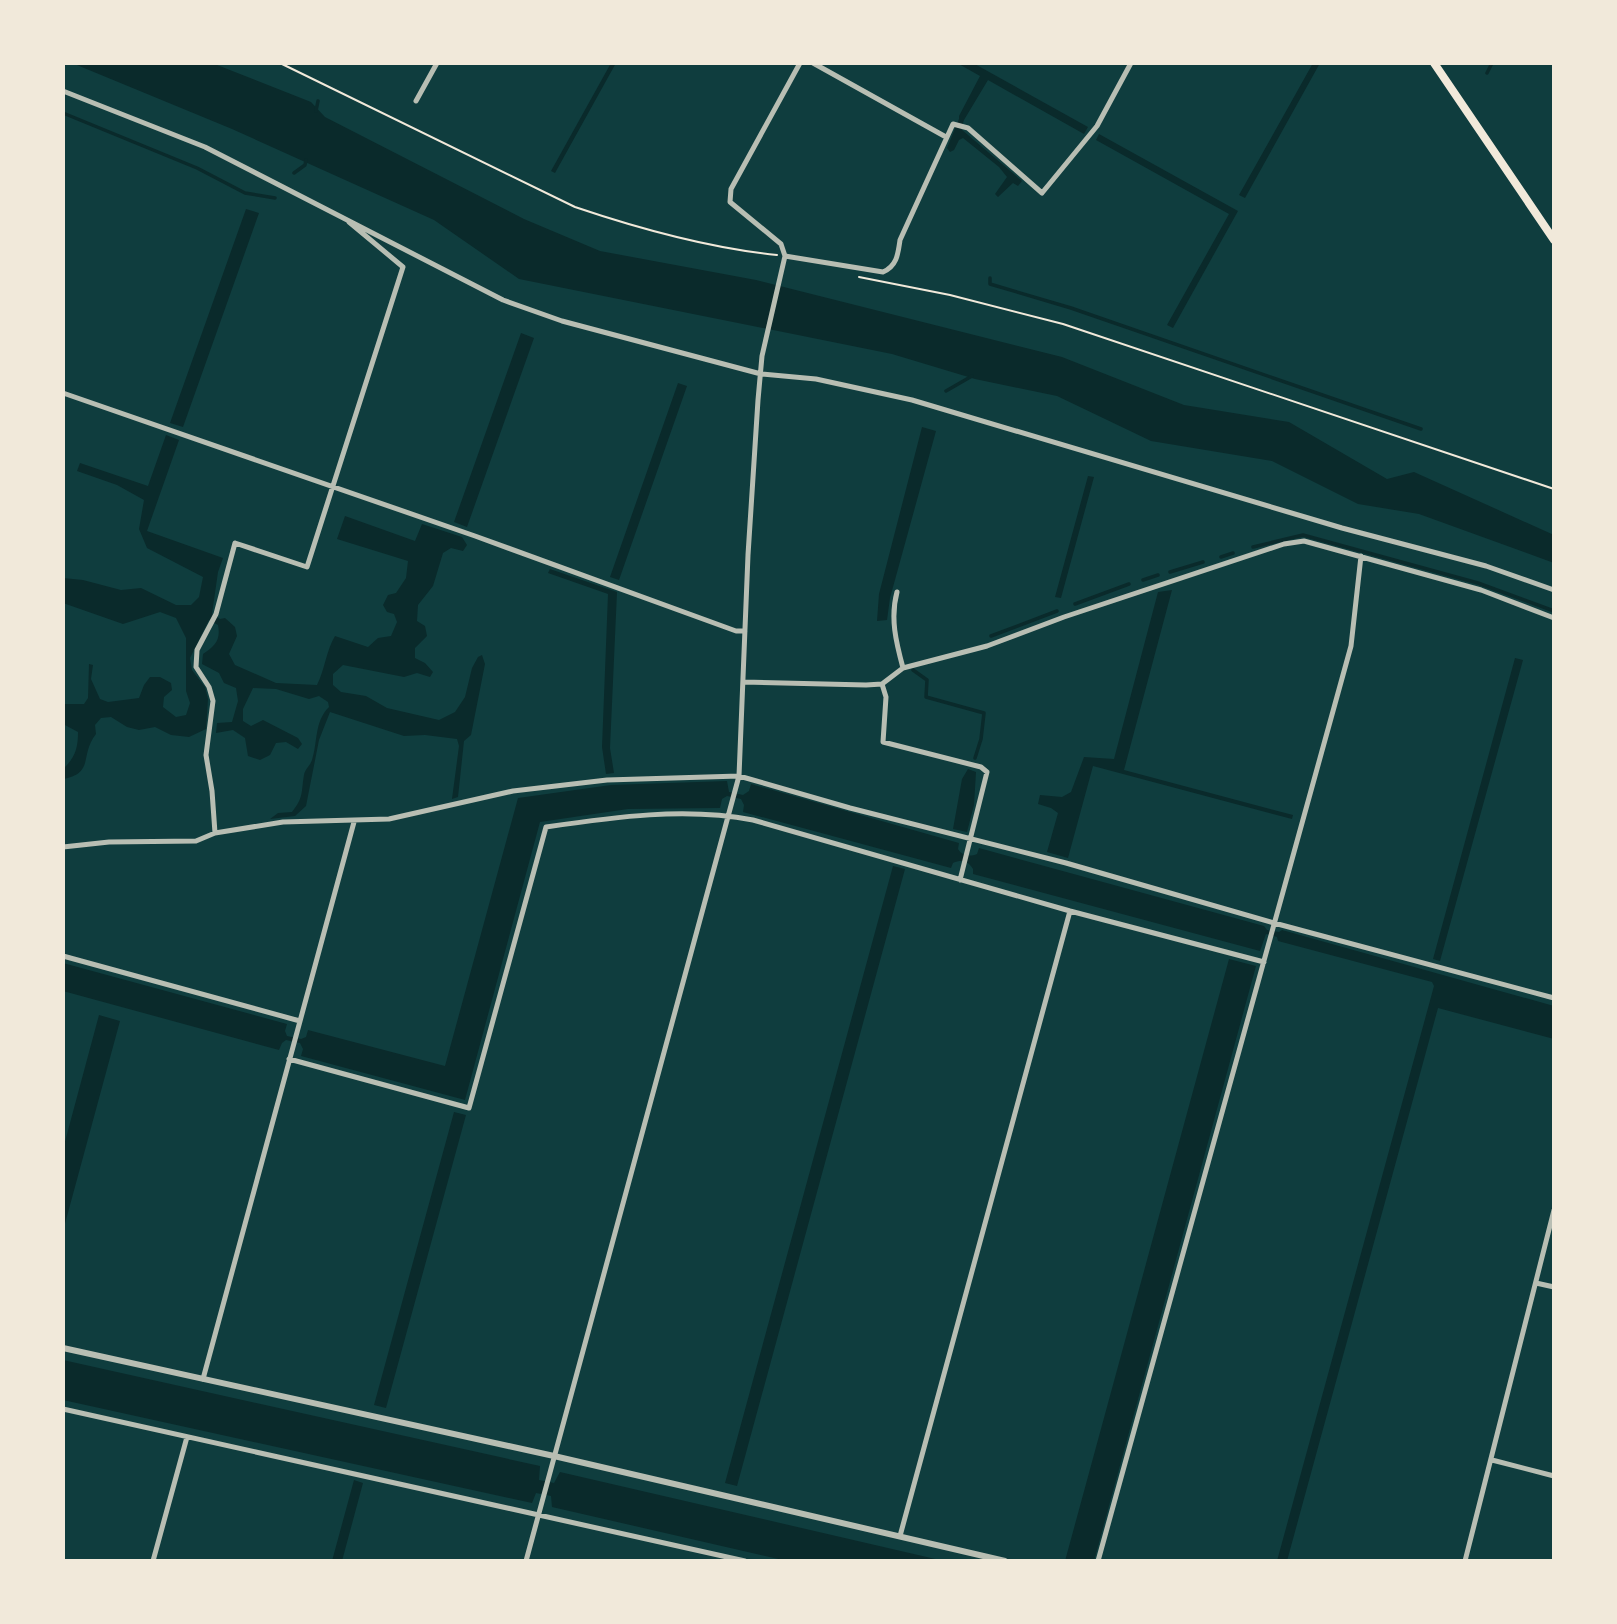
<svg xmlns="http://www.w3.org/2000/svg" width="1617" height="1624" font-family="Helvetica,sans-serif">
<rect width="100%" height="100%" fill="#0f3d3e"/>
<!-- water -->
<path fill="#0a2a2b" d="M 72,63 L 212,63 L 311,102 L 325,117 L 524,219 L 600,251 L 756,280 L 1062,357 L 1184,405 L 1289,422 L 1387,479 L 1414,472 L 1554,535 L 1554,563 L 1419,514 L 1358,504 L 1272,461 L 1151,441 L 1057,396 L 975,379 L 892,354 L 519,279 L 434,220 L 232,129 Z
M 611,63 L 616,63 L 555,173 L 551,171 Z
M 957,63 L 973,63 L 1088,127 L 1084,134 L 988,80 L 964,120 L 961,129 L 1022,181 L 1018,186 L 1013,183 L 998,197 L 995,194 L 1007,177 L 999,167 L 963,138 L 959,140 L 954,150 L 950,152 L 947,148 L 959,119 L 959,116 L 980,76 Z
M 1313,63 L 1320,63 L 1245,198 L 1239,195 Z
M 1099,134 L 1238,211 L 1173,328 L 1167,325 L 1229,214 L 1096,140 Z
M 246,209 L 259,213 L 183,427 L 170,423 Z
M 521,333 L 534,338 L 467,527 L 454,522 Z
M 678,383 L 687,386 L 619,580 L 610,577 Z
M 922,427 L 936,431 L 890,598 L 887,620 L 877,621 L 879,594 Z
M 166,435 L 179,440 L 147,531 L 223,558 L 218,572 L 212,614 L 220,619 L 225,618 L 235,627 L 237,636 L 229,654 L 235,665 L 276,683 L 317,685 C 325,669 326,651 335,636 L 368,647 L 378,638 L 391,636 L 397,622 L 394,614 L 387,612 L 383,605 L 388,595 L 396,593 L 406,578 L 408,561 L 337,539 L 345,516 L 415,541 L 422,524 L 462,537 L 467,545 L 463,551 L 451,548 L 443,553 L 433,586 L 418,605 L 417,621 L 425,626 L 427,636 L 415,648 L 415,658 L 425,663 L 433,672 L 430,677 L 417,673 L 404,677 L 343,665 L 333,674 L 333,685 L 341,692 L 366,696 L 387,708 L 439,720 L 455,712 L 465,697 L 472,668 L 478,657 L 482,655 L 485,664 L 471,735 L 464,741 L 458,797 L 452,799 L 459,746 L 457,739 L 425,735 L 404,736 L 330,712 L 319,740 L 306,806 L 295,816 L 270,819 L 278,813 L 292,812 C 304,797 301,792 304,775 C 305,769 310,766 312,760 C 318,742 314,722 329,707 L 328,702 L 319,696 L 309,699 L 276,689 L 253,688 L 243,709 L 243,721 L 251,726 L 263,720 L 298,738 L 302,744 L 298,749 L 286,742 L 276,743 L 270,755 L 260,760 L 248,756 L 245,738 L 233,730 L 216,733 L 217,723 L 232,722 L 238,701 L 236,688 L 224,683 L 219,673 L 202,664 L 203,654 C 215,646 221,640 218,625 L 209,620 L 190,658 L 192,670 L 205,687 L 208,699 L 206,729 L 189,737 L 171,735 L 155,727 L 139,730 L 127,727 L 111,717 L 101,718 L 95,725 L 96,734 C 79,756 95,773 63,779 L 63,769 C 75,758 78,748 78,732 L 63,724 L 63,704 L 84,704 L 88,698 L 89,664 L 93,665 L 91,679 L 100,699 L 108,702 L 139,698 L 144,685 L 150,677 L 160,677 L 171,683 L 172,690 L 164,697 L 163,707 L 176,717 L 186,715 L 190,703 L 186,691 L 186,638 L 176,618 L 160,612 L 123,624 L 63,603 L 63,578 L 83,580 L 121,590 L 141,588 L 176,605 L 191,605 L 199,597 L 203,577 L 147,548 L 139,529 L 144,500 L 117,485 L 77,471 L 80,463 L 148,486 Z
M 1088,476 L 1094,477 L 1061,598 L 1055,597 Z
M 550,569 L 617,592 L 610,748 L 614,773 L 606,774 L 602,747 L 608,594 L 548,573 Z
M 1172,590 L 1124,770 L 1293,815 L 1292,819 L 1093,766 L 1068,858 L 1047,852 L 1058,813 L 1051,808 L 1038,804 L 1040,795 L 1062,797 L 1071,792 L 1084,757 L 1114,759 L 1158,592 Z
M 1515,658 L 1523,660 L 1440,961 L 1433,959 Z
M 968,769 L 976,772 L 974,805 L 967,832 L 953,829 L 962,779 Z
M 727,781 L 729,792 L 743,795 L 749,791 L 751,784 L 959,843 L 958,849 C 962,856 970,857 977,854 L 979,848 L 1264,926 L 1267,930 L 1279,932 L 1282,930 L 1554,1006 L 1554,1039 L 1438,1008 L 1287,1561 L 1277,1561 L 1434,986 L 1432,982 L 1278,941 L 1277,937 L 1266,934 L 1260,951 L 973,874 L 973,869 C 968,861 962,859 953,863 L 951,868 L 743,812 L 744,805 L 741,799 L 727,796 L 722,799 L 720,808 L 628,809 L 540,822 L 465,1100 L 301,1056 L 303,1049 L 300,1043 L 286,1040 L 282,1043 L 279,1050 L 63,991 L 63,963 L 287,1024 L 285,1031 L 287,1036 L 301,1039 L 306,1037 L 308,1030 L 445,1066 L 518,798 L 611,785 Z
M 893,866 L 905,869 L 737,1486 L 725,1483 Z
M 1229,959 L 1256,966 L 1094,1561 L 1065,1561 Z
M 99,1015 L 120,1021 L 63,1231 L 63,1149 Z
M 454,1112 L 466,1115 L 386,1408 L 374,1405 Z
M 63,1360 L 540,1466 L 539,1480 L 554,1483 L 560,1472 L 944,1561 L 787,1561 L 552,1507 L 551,1496 L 536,1493 L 532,1503 L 63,1400 Z
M 354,1480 L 363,1483 L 342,1561 L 332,1561 Z"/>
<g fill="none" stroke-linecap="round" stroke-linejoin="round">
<!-- stream -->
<path stroke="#0a2a2b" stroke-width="3.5" d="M 1487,73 L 1492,63
M 316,111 L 318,101
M 63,113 L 197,168 L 245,193 L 275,198
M 294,173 L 305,165 L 306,160
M 990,278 L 990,284 L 1071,308 L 1421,429
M 946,391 L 972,376
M 1253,547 L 1303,535 L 1478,583 L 1554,611
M 1221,557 L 1233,553
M 1170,572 L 1203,562
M 1143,580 L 1158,575
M 1075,604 L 1129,584
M 991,636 L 1057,611
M 913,670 L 927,680 L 926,697 L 984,713 L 981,739 L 975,758"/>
<!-- path -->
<path stroke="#f1e9da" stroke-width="2" d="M 280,63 L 575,207 C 640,229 708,248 777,255
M 859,277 L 950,295 L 1063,324 L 1554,489"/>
<!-- minor -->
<path stroke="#b8beb3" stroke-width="5" d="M 813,63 L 946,137
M 63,91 L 205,147 L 503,300 L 562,321 L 761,374 L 816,379 L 912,400 L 1342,528 L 1486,566 L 1554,590
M 416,101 L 437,63
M 785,256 L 883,272 C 897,266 898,254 900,240 L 953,124 L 968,128 L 1042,193 L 1097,126 L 1131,63
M 63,393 L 475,536 L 736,631 L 745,631
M 897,592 C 890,618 896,642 903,668
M 744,682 L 866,685 L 882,684 L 903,668 L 987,646 L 1064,617 L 1284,544 L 1304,541 L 1481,590 L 1554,618
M 882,684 L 886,697 L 883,742 L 981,767 L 987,772 L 960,880
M 215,833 L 212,791 L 206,755 L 213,701 L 209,687 L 196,667 L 197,650 L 216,614 L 235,543 L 307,567 L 403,267 L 349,222
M 63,847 L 109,842 L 196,841 L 215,833 L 283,822 L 389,819 L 513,791 L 607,780 L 739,776 L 850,808 L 1066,863 L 1274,923 L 1554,998
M 63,956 L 300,1021
M 289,1059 L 469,1108 L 546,827 C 614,817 685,807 753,820 L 1070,911 L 1264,962
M 1536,1283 L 1554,1287
M 203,1379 L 354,822
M 63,1409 L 745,1561
M 1492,1460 L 1554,1476
M 900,1536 L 1070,911
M 153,1561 L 187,1437
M 526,1561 L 739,776 L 748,555 L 758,400 L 762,356 L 785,256 L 781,244 L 730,202 L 731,189 L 800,63
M 1098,1561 L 1351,646 L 1361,556
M 1465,1561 L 1554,1210"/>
<!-- tertiary -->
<path stroke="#b8beb3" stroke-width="6" d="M 63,1348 L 554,1456 L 1005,1561"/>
<!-- primary -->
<path stroke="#f1e9da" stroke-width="8" d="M 1434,63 L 1554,240"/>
</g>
<!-- border -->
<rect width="1617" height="1624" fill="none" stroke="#f1e9da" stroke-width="130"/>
</svg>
